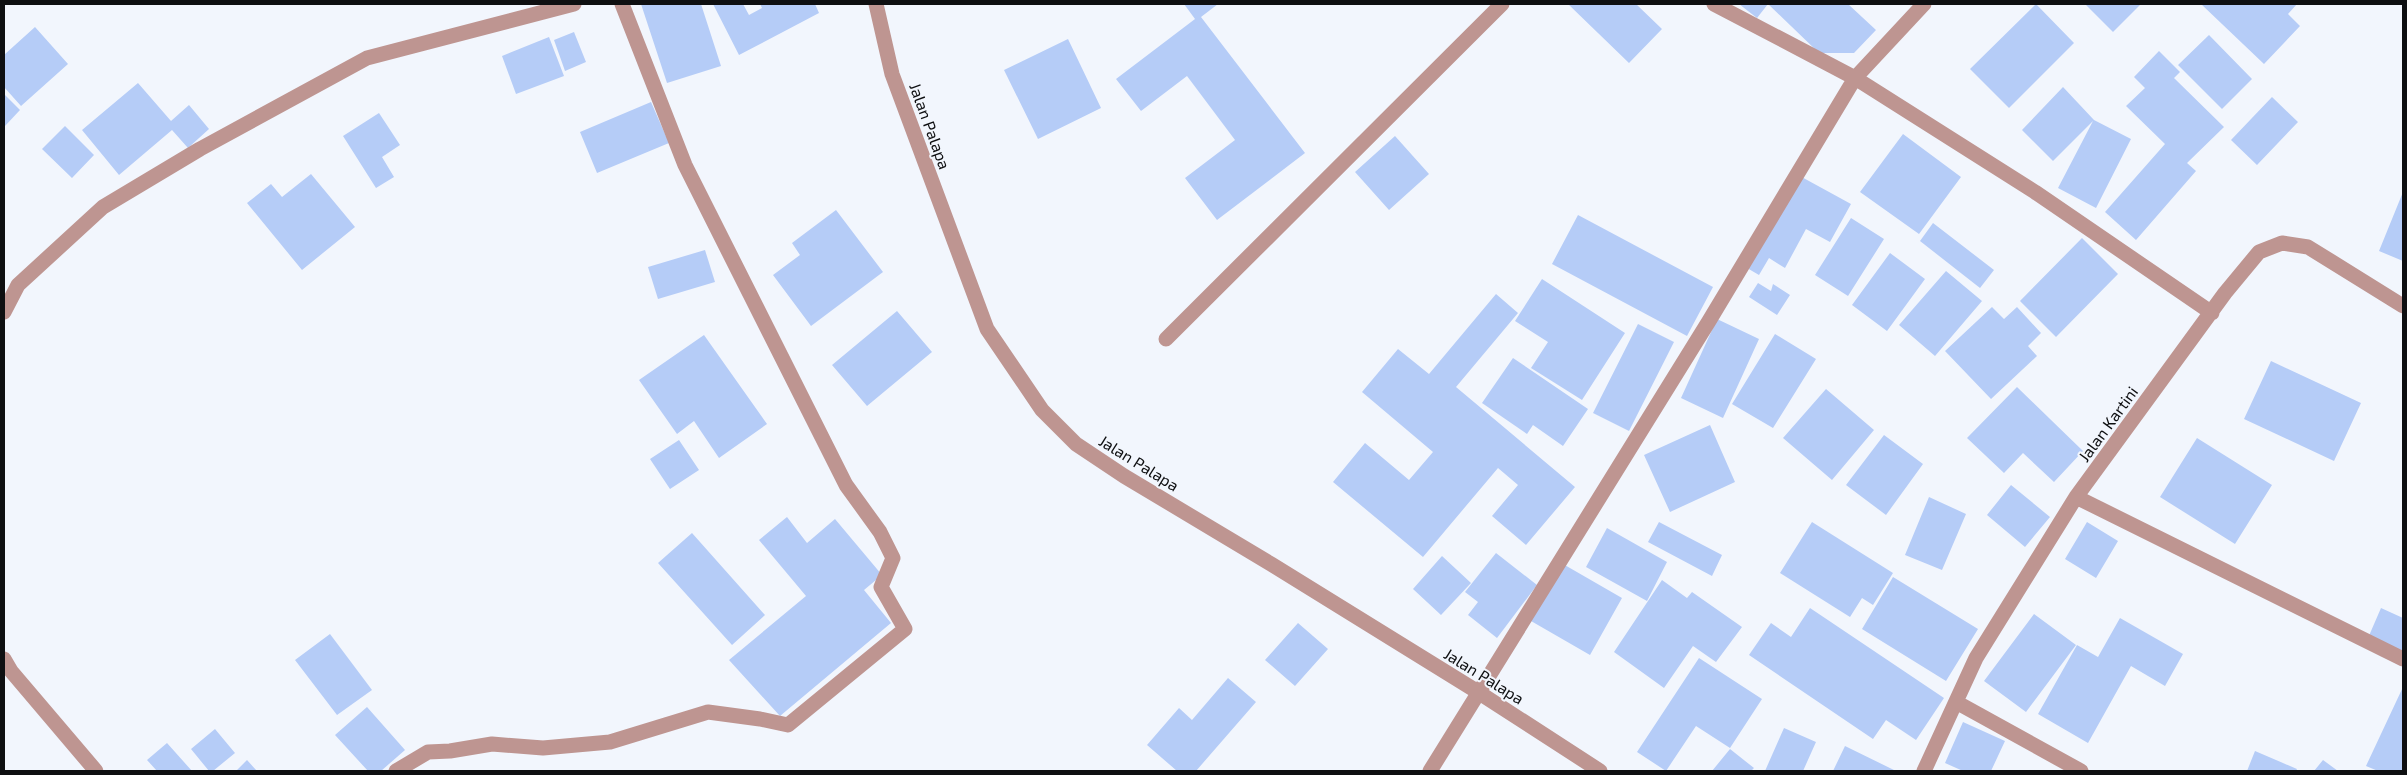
<svg xmlns="http://www.w3.org/2000/svg" width="2407" height="775" font-family="'Exo 2',sans-serif">
<rect width="100%" height="100%" fill="#f2f6fd"/>
<!-- building -->
<path fill="#b5ccf7" d="M 641,4 L 701,4 L 721,66 L 667,83 Z
M 713,4 L 743,4 L 749,15 L 762,8 L 760,4 L 815,4 L 819,13 L 739,55 Z
M 1184,4 L 1218,4 L 1201,17 L 1305,153 L 1217,220 L 1185,178 L 1235,140 L 1187,76 L 1141,111 L 1116,79 L 1195,19 Z
M 1568,4 L 1636,4 L 1662,29 L 1629,63 Z
M 1739,4 L 1848,4 L 1876,30 L 1854,53 L 1819,53 L 1768,4 L 1757,18 Z
M 2036,4 L 2074,43 L 2009,108 L 1970,69 Z
M 2085,4 L 2141,4 L 2113,32 Z
M 2201,4 L 2297,4 L 2288,14 L 2300,26 L 2264,64 Z
M 35,27 L 68,64 L 21,106 L 4,87 L 4,55 Z
M 574,32 L 586,62 L 565,71 L 554,40 Z
M 2209,35 L 2252,79 L 2222,109 L 2178,65 Z
M 549,37 L 564,76 L 516,94 L 502,56 Z
M 1068,39 L 1101,108 L 1038,139 L 1004,70 Z
M 2159,51 L 2180,72 L 2174,78 L 2224,127 L 2187,163 L 2196,171 L 2136,240 L 2105,212 L 2165,144 L 2126,106 L 2145,88 L 2134,77 Z
M 138,83 L 171,121 L 189,105 L 209,129 L 188,148 L 172,130 L 119,175 L 82,130 Z
M 2063,87 L 2094,120 L 2131,139 L 2096,208 L 2058,188 L 2093,121 L 2053,161 L 2022,130 Z
M 4,94 L 20,110 L 5,126 L 4,125 Z
M 2272,97 L 2298,122 L 2257,165 L 2231,140 Z
M 651,102 L 669,143 L 597,173 L 580,132 Z
M 379,113 L 400,145 L 382,157 L 394,177 L 376,188 L 343,136 Z
M 65,126 L 94,155 L 72,178 L 42,149 Z
M 1903,134 L 1961,177 L 1919,234 L 1860,192 Z
M 1395,136 L 1429,174 L 1389,210 L 1355,172 Z
M 311,174 L 355,227 L 302,270 L 247,203 L 271,184 L 282,197 Z
M 1798,175 L 1851,204 L 1830,242 L 1806,229 L 1785,268 L 1769,258 L 1759,275 L 1747,268 Z
M 2403,192 L 2403,261 L 2379,251 Z
M 836,210 L 883,272 L 811,326 L 773,275 L 800,255 L 792,243 Z
M 1578,215 L 1713,287 L 1687,336 L 1552,264 Z
M 1851,218 L 1884,239 L 1848,296 L 1815,275 Z
M 1933,223 L 1994,270 L 1980,288 L 1920,241 Z
M 2082,238 L 2118,274 L 2056,337 L 2020,301 Z
M 705,250 L 715,282 L 658,299 L 648,267 Z
M 1890,253 L 1925,279 L 1887,331 L 1852,305 Z
M 1946,271 L 1982,301 L 1935,356 L 1899,325 Z
M 1542,279 L 1625,333 L 1582,400 L 1531,368 L 1548,342 L 1515,321 Z
M 1758,283 L 1771,291 L 1773,284 L 1790,295 L 1777,315 L 1749,297 Z
M 1496,294 L 1518,313 L 1456,387 L 1575,487 L 1526,545 L 1492,516 L 1518,485 L 1498,468 L 1423,557 L 1333,482 L 1365,443 L 1409,480 L 1433,452 L 1362,392 L 1398,349 L 1429,374 Z
M 1992,307 L 2004,319 L 2017,307 L 2041,333 L 2028,346 L 2037,356 L 1991,399 L 1945,351 Z
M 897,311 L 932,352 L 867,406 L 832,365 Z
M 1717,319 L 1759,339 L 1723,418 L 1681,398 Z
M 1638,324 L 1674,342 L 1629,431 L 1593,413 Z
M 1775,334 L 1816,359 L 1773,428 L 1732,404 Z
M 704,335 L 767,424 L 719,458 L 694,421 L 677,434 L 639,380 Z
M 1513,358 L 1588,409 L 1563,446 L 1533,425 L 1527,434 L 1482,403 Z
M 2271,361 L 2361,403 L 2334,461 L 2244,419 Z
M 2017,387 L 2083,451 L 2054,482 L 2023,453 L 2004,473 L 1967,438 Z
M 1826,389 L 1874,430 L 1832,480 L 1783,438 Z
M 1710,425 L 1735,482 L 1670,512 L 1644,455 Z
M 1884,435 L 1923,464 L 1886,515 L 1846,485 Z
M 2197,438 L 2272,485 L 2235,544 L 2160,497 Z
M 679,440 L 699,470 L 670,489 L 650,459 Z
M 2011,485 L 2050,517 L 2025,547 L 1987,515 Z
M 1929,497 L 1966,514 L 1942,570 L 1905,555 Z
M 787,517 L 807,543 L 835,519 L 882,575 L 864,590 L 891,623 L 780,716 L 729,660 L 806,596 L 759,540 Z
M 1659,522 L 1722,555 L 1712,576 L 1648,542 Z
M 1812,522 L 1893,573 L 1873,605 L 1862,598 L 1850,617 L 1780,573 Z
M 2087,522 L 2118,541 L 2096,578 L 2065,559 Z
M 1607,528 L 1667,562 L 1647,601 L 1586,567 Z
M 692,533 L 765,615 L 732,645 L 658,563 Z
M 1496,553 L 1537,585 L 1497,638 L 1468,615 L 1478,602 L 1465,592 Z
M 1442,556 L 1471,583 L 1441,615 L 1413,589 Z
M 1563,564 L 1622,598 L 1590,655 L 1531,621 Z
M 1893,577 L 1978,629 L 1946,681 L 1862,629 Z
M 1662,580 L 1687,598 L 1692,592 L 1742,627 L 1716,662 L 1693,646 L 1664,688 L 1614,652 Z
M 1810,608 L 1944,698 L 1916,740 L 1886,720 L 1873,739 L 1749,655 L 1771,623 L 1791,637 Z
M 2381,608 L 2403,618 L 2403,653 L 2368,638 Z
M 2034,614 L 2076,645 L 2026,712 L 1984,681 Z
M 2120,618 L 2183,654 L 2165,686 L 2131,666 L 2088,743 L 2038,714 L 2077,645 L 2098,657 Z
M 1298,623 L 1328,649 L 1295,686 L 1265,660 Z
M 330,634 L 372,690 L 337,715 L 295,660 Z
M 1699,658 L 1762,699 L 1730,748 L 1696,726 L 1666,771 L 1637,752 Z
M 1228,678 L 1256,702 L 1196,771 L 1177,771 L 1147,745 L 1179,708 L 1192,720 Z
M 2403,687 L 2403,771 L 2378,771 L 2366,766 Z
M 367,707 L 405,750 L 381,771 L 368,771 L 335,735 Z
M 1963,722 L 2005,741 L 1991,771 L 1963,771 L 1945,763 Z
M 1784,728 L 1816,742 L 1803,771 L 1765,771 Z
M 215,729 L 235,753 L 213,771 L 209,771 L 191,749 Z
M 167,743 L 192,771 L 157,771 L 147,760 Z
M 1845,746 L 1896,771 L 1833,771 Z
M 1730,749 L 1754,768 L 1751,771 L 1712,771 Z
M 2255,751 L 2297,769 L 2296,771 L 2247,771 Z
M 247,760 L 257,771 L 236,771 Z
M 2323,760 L 2338,771 L 2314,771 Z"/>
<g fill="none" stroke-linecap="round" stroke-linejoin="round">
<!-- street -->
<path stroke="#be9591" stroke-width="15" d="M 876,4 L 892,74 L 987,329 L 1042,410 L 1076,444 L 1124,476 L 1271,564 L 1478,692 L 1600,771
M 1714,4 L 1855,78 L 2035,192 L 2212,313
M 4,312 L 18,285 L 103,207 L 200,149 L 367,58 L 574,4
M 1166,339 L 1502,4
M 2076,497 L 2403,659
M 4,659 L 11,671 L 96,771
M 1956,702 L 2081,771
M 396,771 L 428,752 L 450,751 L 492,744 L 543,748 L 610,742 L 708,712 L 760,719 L 788,725 L 905,629 L 881,587 L 893,558 L 880,532 L 846,485 L 685,165 L 622,4
M 1430,771 L 1709,321 L 1855,78 L 1924,4
M 1924,771 L 1976,658 L 2076,497 L 2225,293 L 2259,252 L 2282,243 L 2308,247 L 2403,306"/>
</g>
<g text-anchor="middle" stroke-width="4" stroke-linejoin="round" paint-order="stroke">
<!-- street labels -->
<g font-size="16" fill="#0e0f11" stroke="#f2f6fd">
<text transform="translate(930 126) rotate(70)" y="6">Jalan Palapa</text>
<text transform="translate(2108 424) rotate(-54)" y="6">Jalan Kartini</text>
<text transform="translate(1139 463) rotate(32)" y="6">Jalan Palapa</text>
<text transform="translate(1484 676) rotate(32)" y="6">Jalan Palapa</text>
</g>
</g>
<!-- border -->
<rect width="2407" height="775" fill="none" stroke="#0e0f11" stroke-width="10"/>
</svg>
